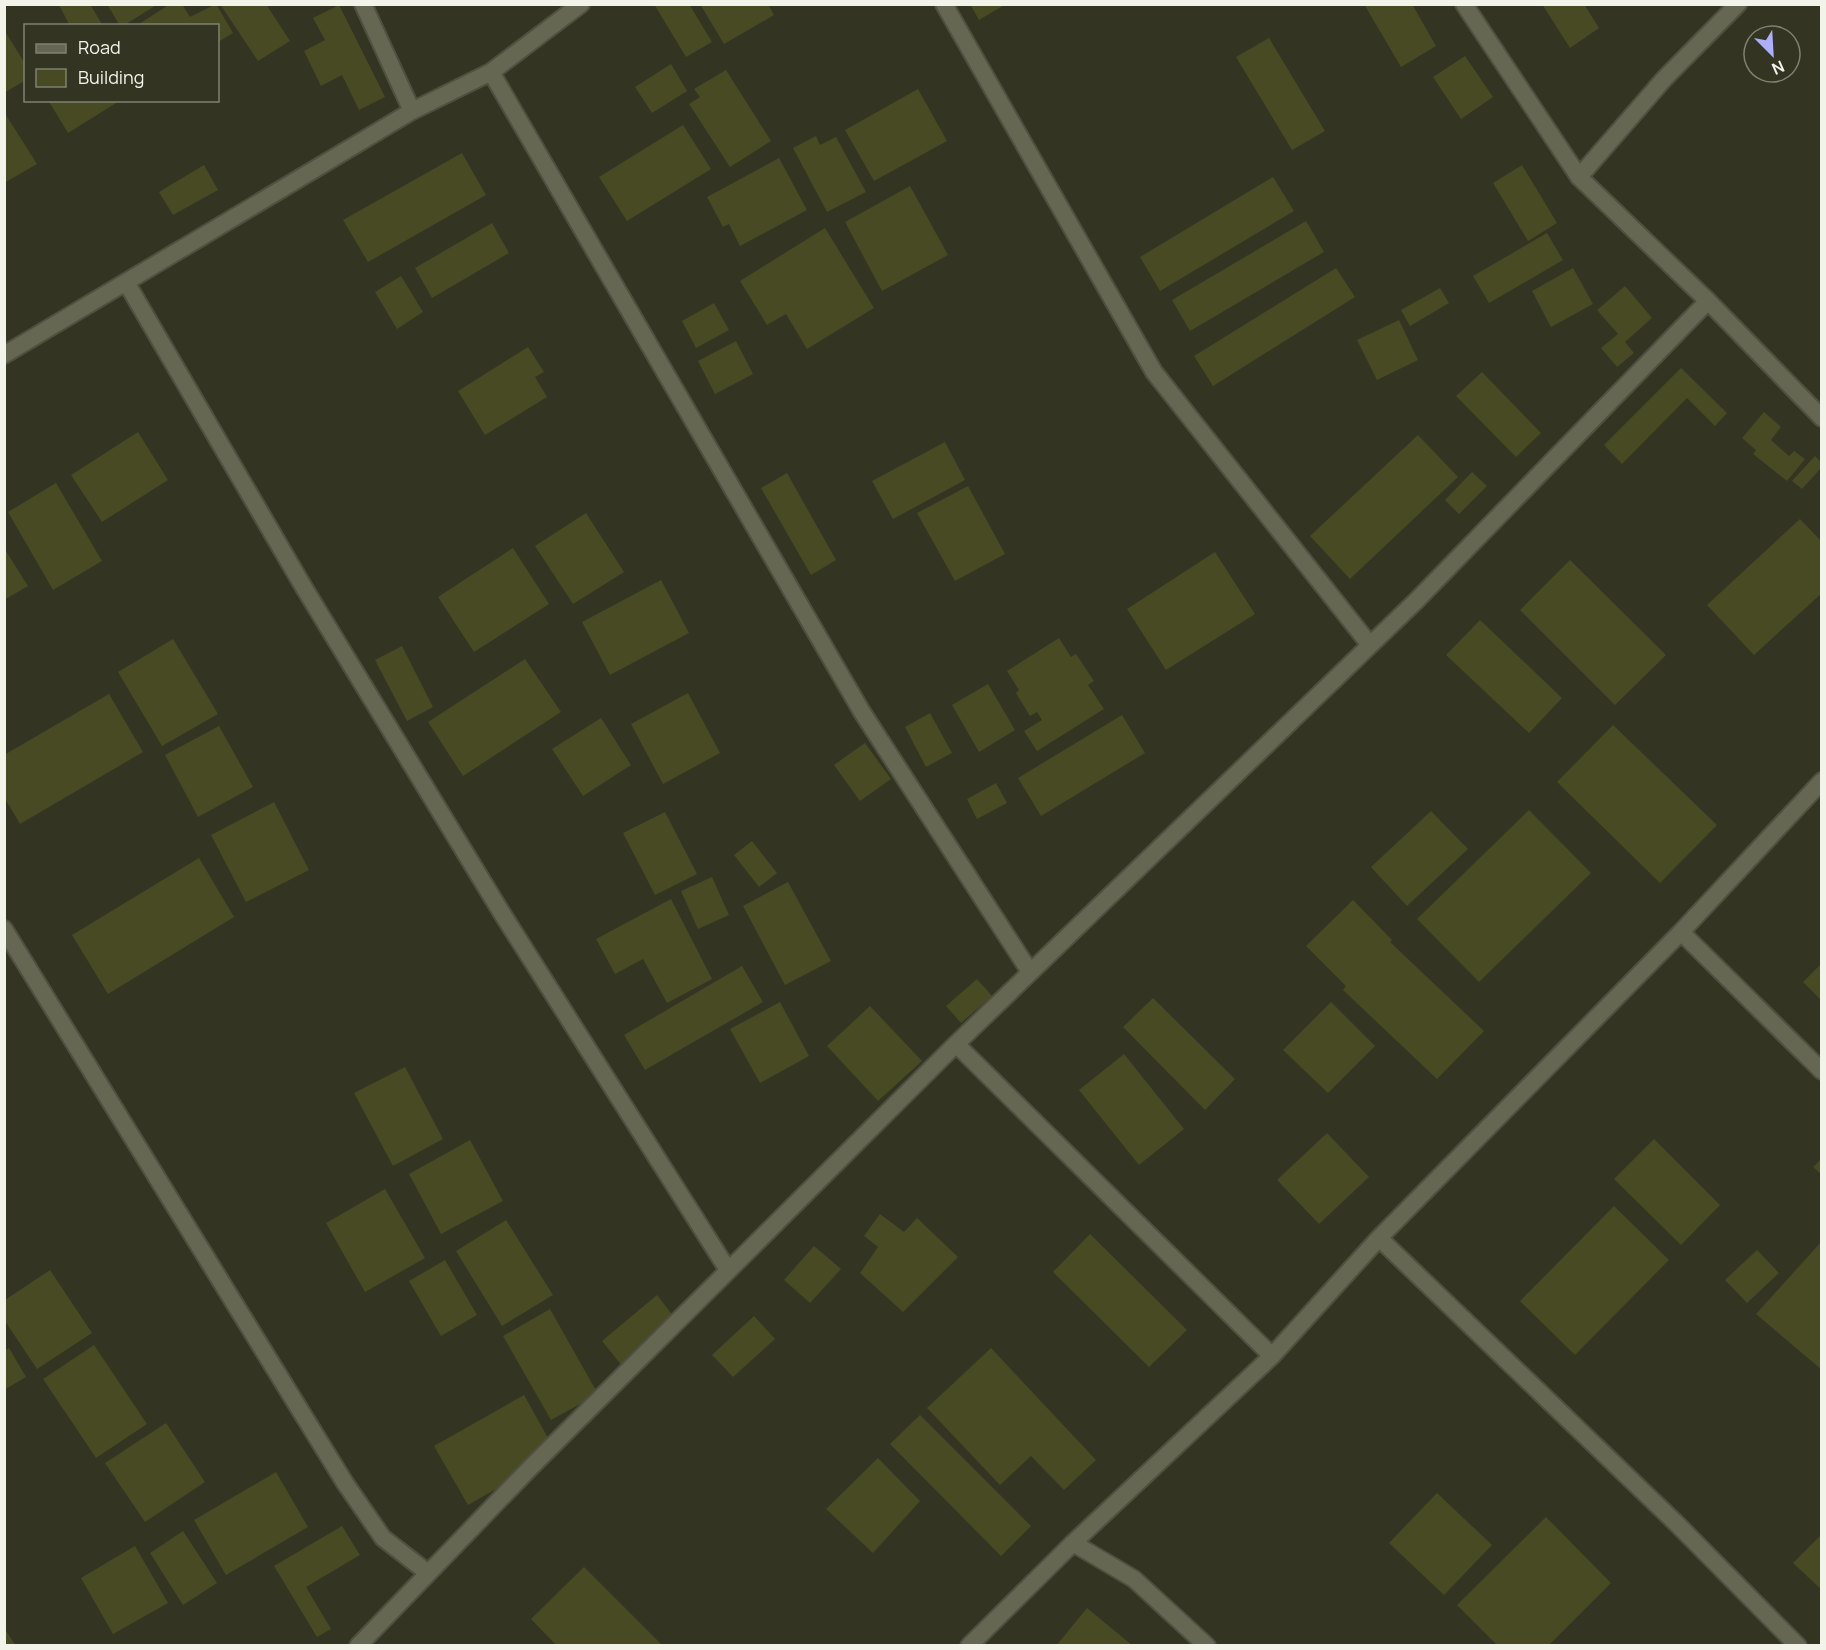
<svg xmlns="http://www.w3.org/2000/svg" width="1826" height="1650" font-family="Manrope,sans-serif">
<rect width="100%" height="100%" fill="#333522"/>
<!-- building -->
<path fill="#484a23" d="M 90,4 L 103,26 L 70,26 L 59,5 Z
M 107,4 L 158,4 L 123,26 L 120,26 Z
M 170,4 L 182,4 L 190,17 L 216,4 L 233,33 L 218,42 L 218,26 L 136,26 Z
M 220,4 L 266,4 L 290,41 L 258,61 Z
M 654,4 L 689,4 L 712,42 L 686,57 Z
M 700,4 L 768,4 L 774,15 L 724,44 Z
M 970,4 L 1006,4 L 979,20 Z
M 1364,4 L 1412,4 L 1436,46 L 1401,67 Z
M 1542,4 L 1584,4 L 1599,28 L 1570,48 Z
M 339,5 L 385,97 L 359,110 L 342,75 L 321,86 L 304,51 L 325,40 L 313,18 Z
M 4,30 L 26,65 L 26,80 L 4,93 Z
M 1269,38 L 1325,131 L 1292,150 L 1236,57 Z
M 1465,56 L 1493,97 L 1461,119 L 1433,77 Z
M 671,64 L 687,91 L 652,113 L 635,87 Z
M 726,70 L 771,141 L 730,167 L 689,104 L 700,97 L 694,89 Z
M 918,89 L 947,141 L 874,181 L 845,130 Z
M 48,100 L 121,100 L 68,133 Z
M 4,112 L 37,164 L 4,183 Z
M 683,125 L 711,169 L 627,221 L 599,177 Z
M 816,136 L 820,145 L 836,137 L 866,192 L 827,212 L 793,148 Z
M 462,153 L 486,195 L 368,262 L 343,220 Z
M 779,158 L 807,210 L 740,246 L 729,224 L 723,227 L 707,197 Z
M 204,165 L 218,190 L 173,215 L 159,192 Z
M 1522,165 L 1557,223 L 1528,241 L 1493,183 Z
M 1273,177 L 1294,211 L 1160,291 L 1140,257 Z
M 910,186 L 948,255 L 882,291 L 845,222 Z
M 1306,221 L 1324,252 L 1190,331 L 1172,300 Z
M 492,223 L 509,253 L 432,298 L 415,268 Z
M 825,228 L 874,308 L 807,349 L 786,314 L 767,325 L 740,281 Z
M 1547,233 L 1563,260 L 1489,303 L 1473,276 Z
M 1336,268 L 1355,297 L 1213,386 L 1194,356 Z
M 1573,268 L 1593,304 L 1551,327 L 1532,291 Z
M 401,276 L 423,312 L 397,329 L 375,292 Z
M 1625,286 L 1652,318 L 1625,342 L 1634,353 L 1617,367 L 1601,348 L 1618,334 L 1597,310 Z
M 1440,288 L 1449,303 L 1410,326 L 1401,310 Z
M 714,303 L 729,330 L 696,348 L 682,321 Z
M 1399,320 L 1418,360 L 1377,380 L 1357,340 Z
M 736,341 L 753,374 L 715,394 L 698,361 Z
M 528,347 L 544,372 L 535,377 L 547,397 L 485,435 L 458,391 Z
M 1681,368 L 1727,413 L 1715,426 L 1687,398 L 1622,464 L 1604,445 Z
M 1482,372 L 1541,433 L 1516,457 L 1456,396 Z
M 1764,412 L 1781,427 L 1771,440 L 1789,456 L 1794,451 L 1805,459 L 1787,481 L 1753,454 L 1756,450 L 1742,438 Z
M 138,432 L 168,480 L 102,522 L 71,475 Z
M 1418,435 L 1458,477 L 1350,579 L 1310,536 Z
M 945,442 L 965,480 L 893,519 L 872,481 Z
M 1815,456 L 1822,463 L 1822,467 L 1802,489 L 1792,481 Z
M 1472,472 L 1487,486 L 1459,514 L 1445,500 Z
M 787,473 L 836,560 L 811,575 L 761,488 Z
M 56,483 L 102,561 L 53,590 L 8,512 Z
M 968,486 L 1005,554 L 955,581 L 917,513 Z
M 586,513 L 624,572 L 573,604 L 535,546 Z
M 1800,519 L 1822,542 L 1822,593 L 1754,655 L 1707,605 Z
M 4,548 L 28,586 L 4,600 Z
M 513,548 L 549,604 L 474,652 L 438,597 Z
M 1215,552 L 1255,614 L 1166,670 L 1127,609 Z
M 1570,560 L 1666,655 L 1615,705 L 1520,610 Z
M 661,580 L 689,633 L 610,675 L 582,622 Z
M 1480,620 L 1562,698 L 1529,733 L 1446,655 Z
M 1059,638 L 1071,657 L 1076,654 L 1094,681 L 1088,685 L 1104,709 L 1037,751 L 1024,731 L 1042,720 L 1037,712 L 1030,716 L 1016,693 L 1019,690 L 1007,671 Z
M 173,639 L 218,714 L 162,746 L 118,672 Z
M 402,646 L 433,707 L 407,721 L 375,660 Z
M 525,659 L 561,712 L 463,776 L 428,722 Z
M 988,684 L 1015,730 L 979,752 L 952,705 Z
M 688,693 L 720,753 L 663,784 L 631,724 Z
M 109,694 L 143,752 L 20,824 L 4,797 L 4,755 Z
M 930,713 L 952,753 L 926,767 L 905,727 Z
M 1122,715 L 1145,753 L 1041,816 L 1018,778 Z
M 601,718 L 631,765 L 583,796 L 552,749 Z
M 1613,725 L 1717,825 L 1660,883 L 1557,782 Z
M 219,726 L 253,787 L 198,817 L 165,755 Z
M 865,743 L 891,779 L 860,801 L 834,765 Z
M 996,783 L 1007,803 L 977,819 L 967,799 Z
M 274,802 L 309,870 L 246,902 L 211,835 Z
M 1529,810 L 1591,873 L 1479,982 L 1417,919 Z
M 1431,811 L 1468,849 L 1407,906 L 1371,867 Z
M 665,812 L 697,874 L 655,895 L 623,833 Z
M 752,841 L 777,873 L 759,887 L 734,855 Z
M 199,858 L 234,917 L 108,994 L 72,935 Z
M 712,877 L 729,915 L 698,929 L 681,891 Z
M 788,882 L 831,961 L 785,985 L 743,906 Z
M 671,899 L 712,979 L 667,1003 L 643,959 L 615,974 L 596,939 Z
M 1353,900 L 1392,940 L 1390,942 L 1484,1031 L 1437,1079 L 1343,990 L 1346,986 L 1306,946 Z
M 1822,963 L 1822,1001 L 1803,982 Z
M 742,966 L 763,1002 L 645,1070 L 624,1035 Z
M 977,979 L 992,996 L 961,1023 L 946,1006 Z
M 1153,998 L 1235,1079 L 1205,1110 L 1123,1027 Z
M 780,1002 L 809,1056 L 760,1083 L 730,1029 Z
M 1331,1002 L 1375,1046 L 1328,1093 L 1283,1050 Z
M 870,1006 L 922,1061 L 878,1101 L 827,1046 Z
M 1124,1054 L 1184,1129 L 1139,1165 L 1079,1090 Z
M 405,1067 L 443,1139 L 393,1166 L 354,1093 Z
M 1327,1133 L 1369,1177 L 1319,1224 L 1277,1180 Z
M 1654,1139 L 1720,1205 L 1681,1245 L 1614,1179 Z
M 470,1140 L 503,1201 L 441,1234 L 409,1174 Z
M 1822,1158 L 1822,1175 L 1813,1167 Z
M 385,1189 L 425,1258 L 365,1292 L 326,1223 Z
M 1614,1206 L 1669,1260 L 1575,1355 L 1520,1301 Z
M 880,1214 L 904,1232 L 917,1218 L 958,1257 L 903,1312 L 860,1273 L 878,1247 L 864,1236 Z
M 506,1220 L 553,1295 L 502,1326 L 456,1251 Z
M 1090,1234 L 1187,1330 L 1149,1367 L 1053,1272 Z
M 1822,1241 L 1822,1370 L 1756,1314 Z
M 814,1246 L 841,1269 L 810,1303 L 784,1280 Z
M 1757,1250 L 1779,1273 L 1747,1303 L 1725,1280 Z
M 445,1260 L 477,1315 L 441,1336 L 409,1281 Z
M 50,1270 L 92,1333 L 37,1369 L 5,1321 L 5,1300 Z
M 657,1295 L 678,1322 L 623,1367 L 602,1341 Z
M 550,1309 L 598,1394 L 551,1420 L 503,1336 Z
M 754,1316 L 775,1339 L 733,1377 L 712,1355 Z
M 94,1345 L 147,1424 L 96,1458 L 43,1379 Z
M 9,1348 L 26,1377 L 4,1390 L 4,1351 Z
M 991,1348 L 1096,1460 L 1064,1490 L 1031,1456 L 1000,1485 L 927,1408 Z
M 524,1395 L 557,1454 L 468,1505 L 434,1446 Z
M 920,1415 L 1031,1526 L 1001,1556 L 890,1444 Z
M 166,1423 L 205,1482 L 145,1522 L 105,1463 Z
M 878,1458 L 920,1501 L 873,1553 L 826,1509 Z
M 276,1472 L 308,1527 L 226,1575 L 194,1520 Z
M 1437,1493 L 1492,1545 L 1444,1595 L 1389,1543 Z
M 1546,1517 L 1611,1583 L 1548,1646 L 1498,1646 L 1457,1605 Z
M 342,1526 L 360,1555 L 306,1587 L 331,1629 L 317,1637 L 274,1566 Z
M 183,1531 L 217,1583 L 183,1605 L 150,1553 Z
M 1822,1534 L 1822,1590 L 1793,1563 Z
M 135,1546 L 168,1603 L 113,1634 L 81,1578 Z
M 584,1567 L 663,1646 L 557,1646 L 531,1619 Z
M 1087,1608 L 1133,1646 L 1056,1646 Z
M 4,1628 L 16,1646 L 4,1646 Z"/>
<g fill="none" stroke-linecap="round" stroke-linejoin="round">
<defs>
<path id="minor" d="M 363,4 L 412,111
M 944,4 L 1154,372 L 1370,645
M 491,72 L 862,712 L 1030,972
M 1579,177 L 1664,79 L 1738,4
M 126,282 L 303,586 L 503,915 L 728,1270
M 4,355 L 412,111 L 491,72 L 581,4
M 4,929 L 345,1483 L 383,1538 L 428,1573
M 1681,932 L 1822,1071
M 956,1044 L 1272,1356
M 1379,1238 L 1677,1524 L 1798,1646
M 1073,1543 L 1134,1579 L 1207,1646
M 358,1646 L 531,1467 L 956,1044 L 1416,601 L 1708,301
M 969,1646 L 1073,1543 L 1272,1356 L 1379,1238 L 1681,932 L 1822,781"/>
<path id="tertiary" d="M 1464,4 L 1579,177 L 1708,301 L 1822,418"/>
</defs>
<!-- minor casing -->
<use href="#minor" stroke="#4f5040" stroke-width="20"/>
<!-- tertiary casing -->
<use href="#tertiary" stroke="#4f5040" stroke-width="20"/>
<!-- minor -->
<use href="#minor" stroke="#656753" stroke-width="16"/>
<!-- tertiary -->
<use href="#tertiary" stroke="#656753" stroke-width="16"/>
</g>
<!-- border -->
<rect width="1826" height="1650" fill="none" stroke="#f3f4e9" stroke-width="12"/>
<!-- legend -->
<rect x="24" y="24" width="195" height="78" fill="#333522" stroke="#808172" stroke-width="1.5"/>
<rect x="36" y="44" width="30" height="9" fill="#656753" stroke="#808172" stroke-width="1.5"/>
<text x="78" y="54" font-size="18" fill="#f3f4e9">Road</text>
<rect x="36" y="69" width="30" height="18" fill="#484a23" stroke="#808172" stroke-width="1.5"/>
<text x="78" y="84" font-size="18" fill="#f3f4e9">Building</text>
<!-- north arrow -->
<g transform="translate(1772 54) rotate(156)"><circle r="28" fill="#333522" stroke="#808172" stroke-width="1.5"/>
<path d="M0-4.5L10 22L0 15L-10 22Z" fill="#adaffb"/>
<text y="-9" font-size="16" font-weight="bold" text-anchor="middle" fill="#f3f4e9">N</text>
</g>
</svg>
